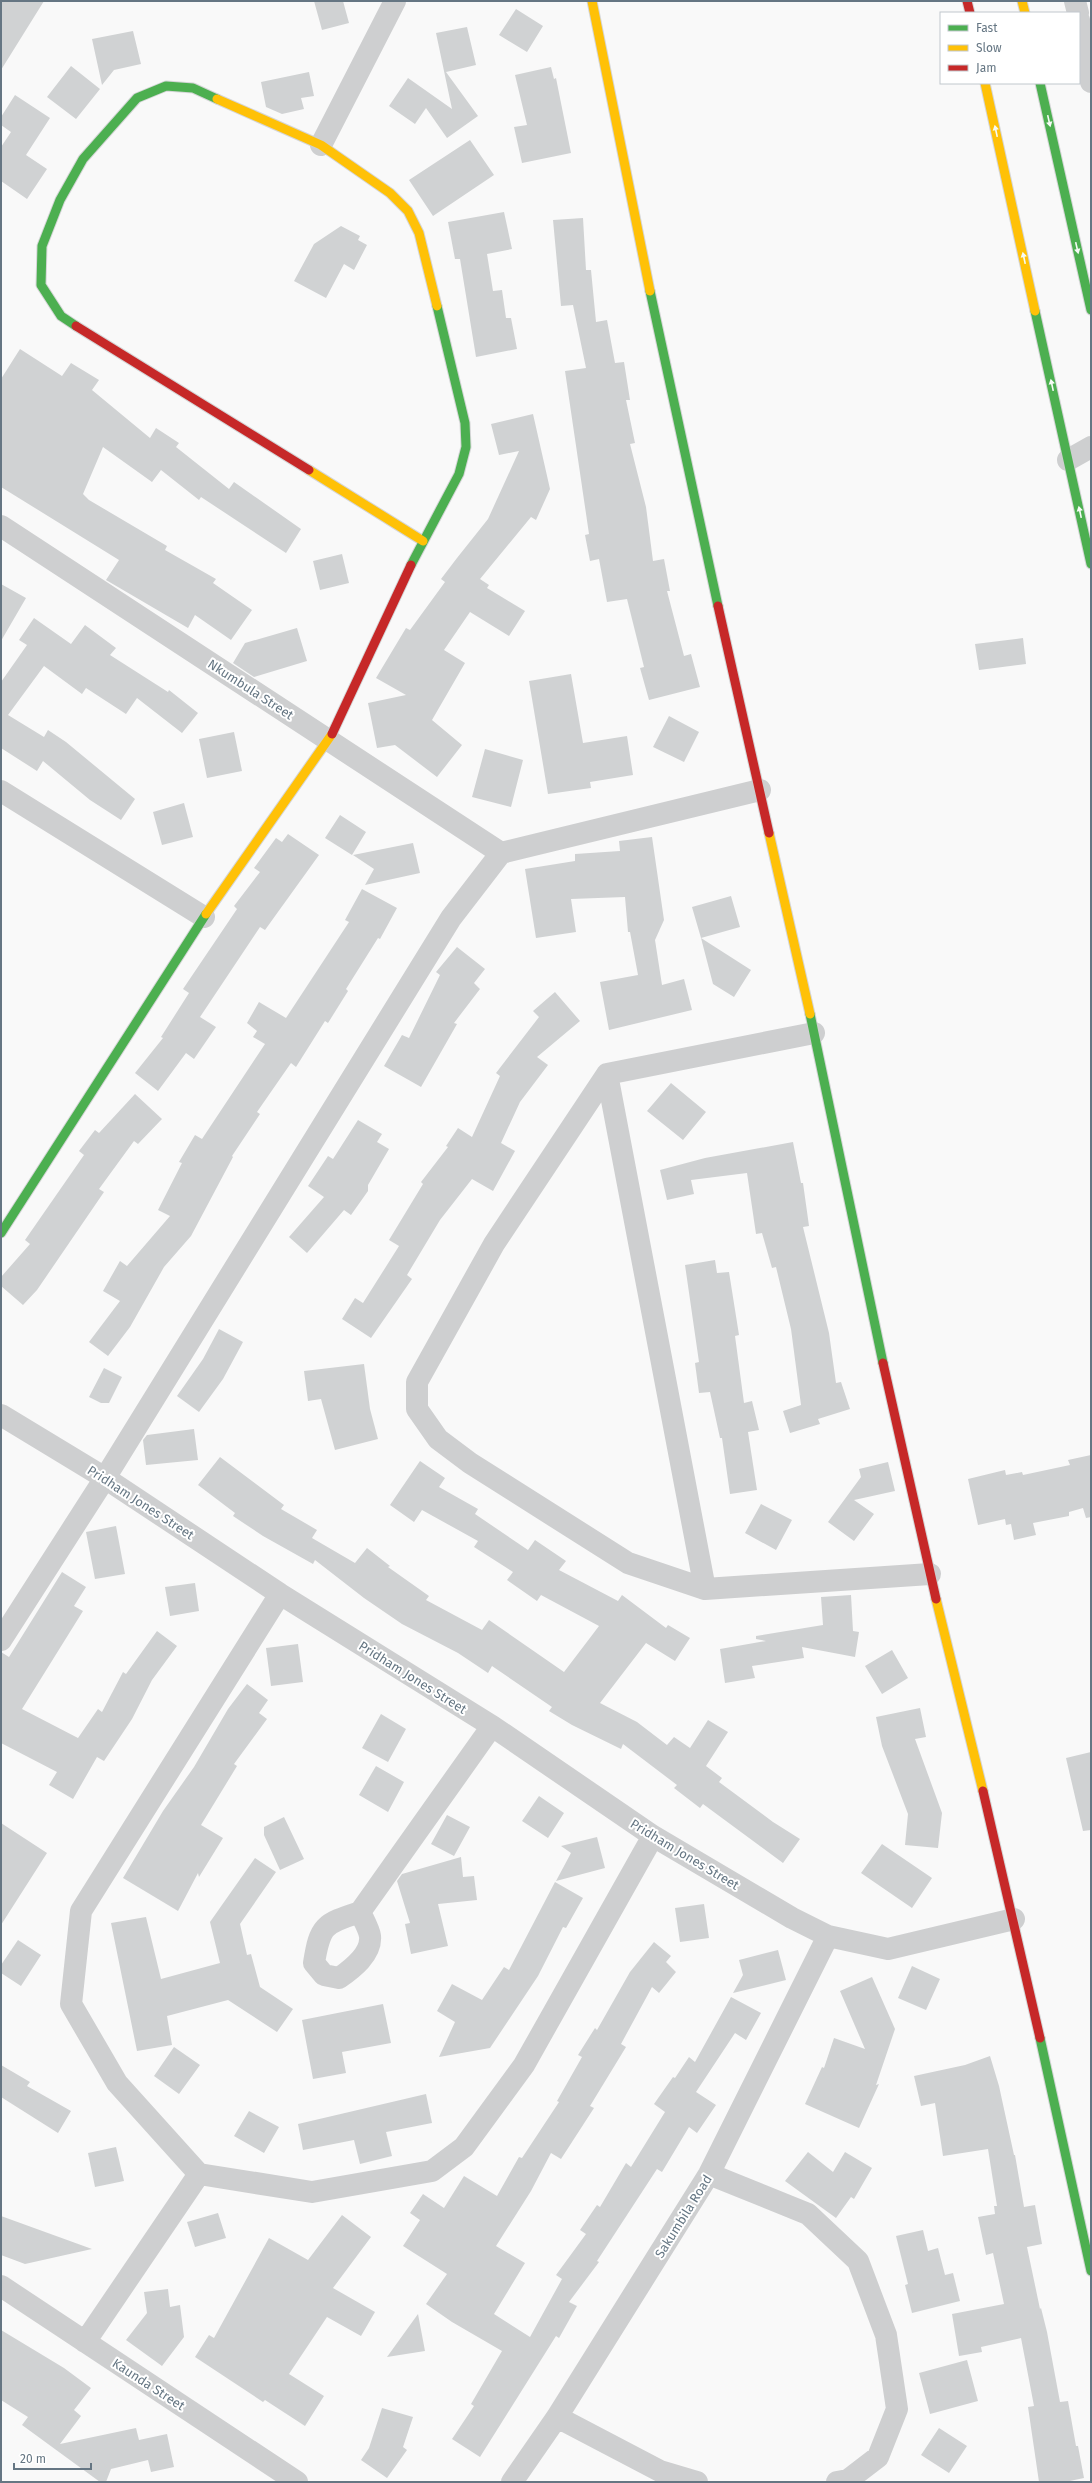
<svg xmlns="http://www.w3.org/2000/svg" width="1092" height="2483" font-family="'Fira Sans',sans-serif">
<rect width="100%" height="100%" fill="#f9f9f9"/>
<!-- building -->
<path fill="#d0d2d3" d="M 1,1 L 44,1 L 1,70 Z
M 314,1 L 343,1 L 349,23 L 322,30 Z
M 516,9 L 543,26 L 527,52 L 499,35 Z
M 467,27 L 476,65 L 446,72 L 478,116 L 447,138 L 426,108 L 415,124 L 389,106 L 408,78 L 452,109 L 436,33 Z
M 133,31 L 141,64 L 114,70 L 102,85 L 92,39 Z
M 71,66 L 100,89 L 76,119 L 47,97 Z
M 551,67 L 554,79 L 556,78 L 571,153 L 522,163 L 514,127 L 527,125 L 515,75 Z
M 309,72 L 314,96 L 301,98 L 304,109 L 282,114 L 266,107 L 261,82 Z
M 15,95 L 50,118 L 26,155 L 47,169 L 27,199 L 1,181 L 1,147 L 11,132 L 1,125 L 1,117 Z
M 470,140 L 494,175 L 433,216 L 409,180 Z
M 504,212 L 512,249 L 487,254 L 493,291 L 502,290 L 506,318 L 511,318 L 517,349 L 476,357 L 460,259 L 455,259 L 448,222 Z
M 583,218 L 586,270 L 591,270 L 596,322 L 607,320 L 615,363 L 624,362 L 630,400 L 626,400 L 635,443 L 630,444 L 646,507 L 653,561 L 664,559 L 670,591 L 667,591 L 684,656 L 691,654 L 700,687 L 649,700 L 640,668 L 644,667 L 627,599 L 607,602 L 599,559 L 590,561 L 585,535 L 589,534 L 565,371 L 586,368 L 573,305 L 561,306 L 553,220 Z
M 341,226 L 360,236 L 358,240 L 367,245 L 354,270 L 344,264 L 326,298 L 294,281 L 314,244 Z
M 20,349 L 62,376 L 71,363 L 99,380 L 92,390 L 150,438 L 156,428 L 179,443 L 176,447 L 229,489 L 234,482 L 301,529 L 286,553 L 201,497 L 199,500 L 161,470 L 152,482 L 103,447 L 83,494 L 89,500 L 167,546 L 165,550 L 216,579 L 213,583 L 252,610 L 231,640 L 195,615 L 188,628 L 106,580 L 119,560 L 1,487 L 1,379 Z
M 533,414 L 550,489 L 536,520 L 531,517 L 480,579 L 489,585 L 487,588 L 525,611 L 509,636 L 470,612 L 444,650 L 465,663 L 432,720 L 462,745 L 437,777 L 395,745 L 377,748 L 368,703 L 406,695 L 376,678 L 406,628 L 410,630 L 445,582 L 441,579 L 457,558 L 488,519 L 519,451 L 499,455 L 491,424 Z
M 342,554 L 349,583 L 320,590 L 313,561 Z
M 1,584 L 26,598 L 1,641 Z
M 34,618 L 71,644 L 85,625 L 116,648 L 110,655 L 168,692 L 169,690 L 198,713 L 182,733 L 137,698 L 126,714 L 86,688 L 82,694 L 44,666 L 8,715 L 44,737 L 48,730 L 66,742 L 135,799 L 121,820 L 90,800 L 43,761 L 37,771 L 1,748 L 1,682 L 27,645 L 19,640 Z
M 297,628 L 307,661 L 254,677 L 233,663 L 245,643 Z
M 1023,638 L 1026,664 L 979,670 L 975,644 Z
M 571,674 L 583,743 L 627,736 L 633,775 L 590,782 L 591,788 L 548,794 L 529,681 Z
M 669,716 L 699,732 L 684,762 L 653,747 Z
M 234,732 L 242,771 L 207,778 L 199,739 Z
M 485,749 L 523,760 L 511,807 L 472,797 Z
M 184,803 L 193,837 L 162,845 L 153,812 Z
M 340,815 L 366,832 L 352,855 L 325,838 Z
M 288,834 L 319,855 L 265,930 L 260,927 L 200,1017 L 216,1027 L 194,1059 L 186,1053 L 158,1091 L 135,1073 L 163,1038 L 161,1037 L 189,993 L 183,989 L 237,909 L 234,906 L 260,872 L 254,868 L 276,838 L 282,842 Z
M 652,837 L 664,920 L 655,940 L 662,985 L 684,979 L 692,1010 L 609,1030 L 600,982 L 638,975 L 630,932 L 628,932 L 625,897 L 571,899 L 576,932 L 536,938 L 525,869 L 575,861 L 575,854 L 620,851 L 619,841 Z
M 413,843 L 420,873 L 365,885 L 374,869 L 353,855 Z
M 362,889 L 397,908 L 380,939 L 378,938 L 346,989 L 348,991 L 328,1023 L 325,1021 L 296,1067 L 291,1063 L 257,1112 L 260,1114 L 232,1156 L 233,1157 L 191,1236 L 164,1267 L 130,1327 L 108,1356 L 89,1342 L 120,1301 L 103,1291 L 120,1261 L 127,1266 L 170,1216 L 158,1210 L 182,1163 L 179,1162 L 195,1135 L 202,1139 L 265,1044 L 253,1037 L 257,1031 L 247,1023 L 259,1002 L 286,1018 L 349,922 L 345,920 Z
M 731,896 L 740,927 L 701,938 L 692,907 Z
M 701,938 L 751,970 L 734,997 L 713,984 Z
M 457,947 L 485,969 L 474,983 L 480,989 L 454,1023 L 457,1024 L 421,1087 L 384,1066 L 402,1035 L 409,1038 L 440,975 L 436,972 Z
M 555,992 L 580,1021 L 537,1057 L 548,1065 L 520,1102 L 501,1143 L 515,1151 L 493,1191 L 472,1179 L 440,1220 L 407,1275 L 412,1279 L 371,1338 L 342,1319 L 355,1298 L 363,1303 L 399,1246 L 389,1240 L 423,1184 L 421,1182 L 448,1147 L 446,1146 L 458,1128 L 472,1137 L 500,1076 L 496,1073 L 539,1017 L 533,1011 Z
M 671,1083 L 706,1112 L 683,1140 L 647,1111 Z
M 135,1094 L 162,1119 L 138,1144 L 134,1141 L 99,1189 L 104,1192 L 37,1290 L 23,1305 L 1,1286 L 1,1277 L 30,1244 L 25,1240 L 84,1155 L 79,1151 L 95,1130 L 99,1133 Z
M 358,1120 L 382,1134 L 377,1142 L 389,1149 L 368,1185 L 368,1191 L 351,1215 L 344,1210 L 307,1253 L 289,1237 L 324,1197 L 308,1186 L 328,1156 L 333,1159 Z
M 793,1142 L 801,1183 L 803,1183 L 809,1226 L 803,1227 L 829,1333 L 836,1383 L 841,1382 L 850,1409 L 818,1419 L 820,1424 L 790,1433 L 783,1411 L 801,1405 L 791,1329 L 776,1267 L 772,1268 L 762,1233 L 756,1234 L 747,1173 L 691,1180 L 694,1194 L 667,1200 L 660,1170 L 705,1158 Z
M 715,1260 L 717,1273 L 729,1272 L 739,1335 L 735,1336 L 744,1403 L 752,1401 L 759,1430 L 748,1432 L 757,1490 L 730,1494 L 722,1438 L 720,1438 L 710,1392 L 699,1393 L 695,1363 L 699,1362 L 685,1265 Z
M 219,1329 L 243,1342 L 223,1379 L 199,1412 L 177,1396 L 203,1359 Z
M 364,1364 L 370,1409 L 378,1439 L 335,1450 L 321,1399 L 308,1401 L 304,1371 Z
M 104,1368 L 122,1377 L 109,1403 L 101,1403 L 89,1397 Z
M 194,1429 L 198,1460 L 146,1465 L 143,1440 L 147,1435 Z
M 1091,1455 L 1091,1517 L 1086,1518 L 1083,1508 L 1069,1512 L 1069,1516 L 1033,1523 L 1036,1535 L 1014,1540 L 1011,1524 L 1006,1525 L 1005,1519 L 978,1525 L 968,1479 L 1005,1470 L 1006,1475 L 1022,1472 L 1023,1475 L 1070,1465 L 1068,1460 Z
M 220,1457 L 284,1505 L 281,1509 L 317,1530 L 312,1538 L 355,1563 L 367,1548 L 390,1566 L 388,1567 L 429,1596 L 426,1600 L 482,1630 L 489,1620 L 564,1672 L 599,1626 L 541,1595 L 537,1601 L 507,1580 L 513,1572 L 474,1547 L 478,1541 L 422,1510 L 414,1522 L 390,1505 L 420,1461 L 445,1478 L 439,1487 L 478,1509 L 475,1514 L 528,1550 L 535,1540 L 566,1561 L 559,1570 L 618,1601 L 622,1595 L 666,1628 L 668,1625 L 690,1638 L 675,1661 L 646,1643 L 600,1703 L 637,1722 L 667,1745 L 674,1737 L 690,1748 L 708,1720 L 728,1732 L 706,1766 L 722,1778 L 719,1782 L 773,1822 L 800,1839 L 783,1863 L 703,1804 L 700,1808 L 674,1788 L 677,1785 L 623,1744 L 621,1749 L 572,1725 L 549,1711 L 552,1707 L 492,1666 L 488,1673 L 458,1653 L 402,1624 L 364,1598 L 315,1560 L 313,1564 L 263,1536 L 233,1516 L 235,1513 L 198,1485 Z
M 888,1462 L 895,1491 L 854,1500 L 874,1514 L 854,1541 L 828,1522 L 861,1477 L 859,1469 Z
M 761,1504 L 792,1520 L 776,1550 L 745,1533 Z
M 116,1526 L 125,1574 L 95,1579 L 86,1532 Z
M 62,1572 L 86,1587 L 74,1606 L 83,1611 L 22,1709 L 78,1738 L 98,1709 L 102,1712 L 123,1672 L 126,1674 L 157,1631 L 177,1646 L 152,1680 L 132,1719 L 104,1761 L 97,1757 L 73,1799 L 49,1785 L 57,1772 L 1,1743 L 1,1652 L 9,1657 Z
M 195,1583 L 199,1611 L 170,1616 L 165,1587 Z
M 851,1595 L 853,1631 L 859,1632 L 855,1657 L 802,1647 L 804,1658 L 752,1666 L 755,1678 L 725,1683 L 720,1649 L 766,1641 L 756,1639 L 756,1636 L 823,1625 L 821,1597 Z
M 298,1644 L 303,1682 L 271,1686 L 266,1648 Z
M 892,1650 L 908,1678 L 882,1694 L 865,1666 Z
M 247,1684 L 268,1700 L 259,1713 L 267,1719 L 234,1764 L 237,1766 L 201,1825 L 223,1838 L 199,1877 L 198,1873 L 178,1911 L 123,1878 L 163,1811 L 194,1767 L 228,1709 Z
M 920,1708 L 926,1737 L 915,1739 L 942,1813 L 938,1848 L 905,1845 L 908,1814 L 882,1746 L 876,1717 Z
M 381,1714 L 406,1729 L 388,1762 L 362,1748 Z
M 1091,1752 L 1091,1830 L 1083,1831 L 1066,1758 Z
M 376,1766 L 404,1782 L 388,1812 L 359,1795 Z
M 539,1796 L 564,1813 L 548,1838 L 522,1821 Z
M 447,1815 L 470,1827 L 454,1856 L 431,1844 Z
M 284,1817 L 304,1859 L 280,1870 L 264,1835 L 264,1827 Z
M 1,1823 L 47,1853 L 1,1925 Z
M 597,1837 L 605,1868 L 556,1881 L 571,1853 L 561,1846 Z
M 882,1844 L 932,1878 L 912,1908 L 861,1873 Z
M 461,1857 L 463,1877 L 474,1876 L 477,1900 L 438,1904 L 448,1946 L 411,1954 L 405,1924 L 410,1923 L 397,1881 L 402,1874 Z
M 255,1858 L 276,1872 L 240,1924 L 247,1955 L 251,1954 L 260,1987 L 293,2009 L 277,2032 L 228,2000 L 167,2016 L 172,2045 L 137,2051 L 111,1923 L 146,1917 L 161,1979 L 220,1963 L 210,1922 Z
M 555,1882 L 583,1898 L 566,1928 L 563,1927 L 538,1976 L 490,2048 L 439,2057 L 455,2022 L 437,2011 L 452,1984 L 482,2000 L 504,1967 L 509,1970 Z
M 704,1904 L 709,1938 L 680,1942 L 675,1908 Z
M 18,1940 L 41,1955 L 21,1986 L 1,1973 L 1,1965 Z
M 654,1942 L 671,1956 L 666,1962 L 676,1972 L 659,1993 L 652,1987 L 621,2044 L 626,2047 L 590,2106 L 594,2108 L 561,2159 L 551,2153 L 531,2191 L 496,2246 L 525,2263 L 494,2314 L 530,2337 L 562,2279 L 556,2275 L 586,2234 L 580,2230 L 597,2205 L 600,2207 L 626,2163 L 631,2167 L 665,2112 L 654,2104 L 673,2077 L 675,2078 L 689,2057 L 695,2062 L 731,1997 L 761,2013 L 746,2040 L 735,2033 L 696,2092 L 716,2105 L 697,2133 L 689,2127 L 662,2172 L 657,2169 L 597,2261 L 599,2262 L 569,2302 L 577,2306 L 559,2338 L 556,2336 L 480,2457 L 452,2439 L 474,2406 L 471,2404 L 502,2351 L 452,2322 L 426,2304 L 447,2274 L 403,2246 L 420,2220 L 410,2213 L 423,2194 L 444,2208 L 464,2176 L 497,2196 L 519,2157 L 522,2158 L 559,2102 L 557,2101 L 582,2057 L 578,2055 L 595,2028 L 597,2030 L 630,1972 Z
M 778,1950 L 786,1980 L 733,1993 L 743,1975 L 739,1960 Z
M 912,1966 L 940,1979 L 926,2010 L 898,1998 Z
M 872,1977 L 895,2029 L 876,2085 L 879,2084 L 859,2128 L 805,2104 L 822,2067 L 824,2068 L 834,2038 L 865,2049 L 840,1991 Z
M 383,2004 L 391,2043 L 342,2052 L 346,2073 L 313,2079 L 302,2020 Z
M 174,2047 L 200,2065 L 179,2094 L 154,2076 Z
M 990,2056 L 999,2086 L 1014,2155 L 1015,2155 L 1024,2207 L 1035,2205 L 1042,2244 L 1027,2247 L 1040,2309 L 1041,2308 L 1047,2332 L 1060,2402 L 1068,2401 L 1076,2446 L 1078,2446 L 1084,2478 L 1065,2482 L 1039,2482 L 1028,2407 L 1034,2406 L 1021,2338 L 981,2347 L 982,2352 L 959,2356 L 952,2314 L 1004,2304 L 993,2253 L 986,2255 L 978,2217 L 995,2214 L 994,2206 L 997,2206 L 988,2149 L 943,2156 L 935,2103 L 921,2106 L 914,2076 L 965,2065 Z
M 1,2065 L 30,2082 L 27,2086 L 71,2111 L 58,2133 L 1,2097 Z
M 426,2094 L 432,2123 L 386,2132 L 392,2156 L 360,2164 L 354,2140 L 303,2150 L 298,2124 Z
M 249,2111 L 279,2127 L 264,2153 L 234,2136 Z
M 116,2147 L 124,2181 L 95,2187 L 88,2153 Z
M 808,2152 L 833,2172 L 845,2152 L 872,2168 L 854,2199 L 851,2197 L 836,2218 L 785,2181 Z
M 218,2213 L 226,2238 L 195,2247 L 187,2222 Z
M 342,2215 L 371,2237 L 333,2288 L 375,2312 L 361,2336 L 327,2317 L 289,2374 L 324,2396 L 305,2426 L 265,2400 L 263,2402 L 195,2357 L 209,2335 L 214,2338 L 269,2238 L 308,2260 Z
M 1,2216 L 92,2249 L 25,2264 L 1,2255 Z
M 923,2230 L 928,2251 L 938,2248 L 945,2275 L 953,2273 L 960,2301 L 912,2313 L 905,2285 L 908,2284 L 896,2236 Z
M 168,2289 L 170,2307 L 180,2305 L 184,2337 L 162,2366 L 126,2340 L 147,2313 L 144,2292 Z
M 418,2314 L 425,2351 L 387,2357 Z
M 1,2330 L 64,2368 L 91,2388 L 74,2410 L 81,2416 L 60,2444 L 136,2428 L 139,2440 L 167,2434 L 174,2467 L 151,2472 L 148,2460 L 111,2469 L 106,2482 L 100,2482 L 22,2425 L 28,2417 L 1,2400 Z
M 967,2360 L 978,2401 L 930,2414 L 919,2373 Z
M 382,2408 L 413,2417 L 403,2447 L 407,2450 L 387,2478 L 361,2460 L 369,2448 Z
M 939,2428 L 967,2446 L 949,2473 L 921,2455 Z"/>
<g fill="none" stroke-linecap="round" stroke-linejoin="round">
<defs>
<path id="fast" d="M 1040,83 L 1091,310
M 650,291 L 718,606
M 1035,311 L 1091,564
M 76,326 L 61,316 L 41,285 L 42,246 L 60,200 L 83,159 L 137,98 L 166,86 L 193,88 L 217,99
M 411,565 L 459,474 L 466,447 L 465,423 L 437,306
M 810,1014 L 883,1363
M 1,1233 L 206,914
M 1040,2038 L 1091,2271"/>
<path id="slow" d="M 592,1 L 650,291
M 1022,1 L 1025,13
M 985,83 L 1035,311
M 217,99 L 321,145 L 390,193 L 408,211 L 419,233 L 437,306
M 309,470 L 423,541
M 769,833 L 810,1014
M 206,914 L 332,734
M 936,1599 L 983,1791"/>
<path id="jam" d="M 967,1 L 970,13
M 76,326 L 309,470
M 718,606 L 769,833
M 332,734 L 411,565
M 883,1363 L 936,1599
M 983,1791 L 1040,2038"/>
</defs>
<!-- fast casing -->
<use href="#fast" stroke="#d5d6d7" stroke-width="11"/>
<!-- slow casing -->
<use href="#slow" stroke="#d5d6d7" stroke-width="11"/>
<!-- jam casing -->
<use href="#jam" stroke="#d5d6d7" stroke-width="11"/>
<!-- street -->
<path stroke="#cecfd0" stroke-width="22" d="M 1075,1 L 1078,13
M 1079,20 L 1091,82
M 321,145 L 395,1
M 1068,460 L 1091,447
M 1,526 L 501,853
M 1,791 L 204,917
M 814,1033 L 607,1074 L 494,1244 L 417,1382 L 417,1409 L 438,1439 L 470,1463 L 628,1563 L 705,1589 L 930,1574
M 607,1074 L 705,1589
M 1,1415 L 105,1478 L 280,1594 L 492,1726 L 653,1836 L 792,1918 L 828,1936 L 888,1949 L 1014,1919
M 280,1594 L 81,1911 L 71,2004 L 117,2083 L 199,2174 L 312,2192 L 432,2171 L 464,2147 L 524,2065 L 653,1836
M 1,1640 L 105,1478 L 451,918 L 501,853 L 760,790
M 360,1912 C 363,1919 369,1929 370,1936 C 372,1954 352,1969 339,1978 L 324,1975 L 314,1963 C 320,1925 324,1924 360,1912 L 492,1726
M 709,2174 L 808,2214 L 858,2261 L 886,2335 L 897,2409 L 878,2457 L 848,2480 L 837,2482
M 1,2286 L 297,2482
M 85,2342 L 199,2174
M 557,2417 L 660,2471 L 697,2482
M 512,2482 L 557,2417 L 709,2174 L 828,1936"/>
<!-- fast -->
<use href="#fast" stroke="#4caf50" stroke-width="9"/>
<!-- slow -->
<use href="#slow" stroke="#ffc107" stroke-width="9"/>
<!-- jam -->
<use href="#jam" stroke="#c62828" stroke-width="9"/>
</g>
<!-- one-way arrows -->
<defs><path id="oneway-solid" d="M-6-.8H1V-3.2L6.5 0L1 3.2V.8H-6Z"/></defs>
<g fill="#f6fbf6">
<use href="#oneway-solid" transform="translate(1049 121) rotate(77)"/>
<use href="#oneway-solid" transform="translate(996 131) rotate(-102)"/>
<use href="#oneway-solid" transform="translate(1077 248) rotate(77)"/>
<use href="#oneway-solid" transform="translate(1024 258) rotate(-102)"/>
<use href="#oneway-solid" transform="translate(1052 385) rotate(-102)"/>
<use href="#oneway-solid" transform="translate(1080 512) rotate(-102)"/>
</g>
<g text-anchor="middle" stroke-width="4" stroke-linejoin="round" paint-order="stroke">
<!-- street labels -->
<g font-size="13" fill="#657683" stroke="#fff">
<text transform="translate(251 689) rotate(33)" y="5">Nkumbula Street</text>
<text transform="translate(141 1502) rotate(33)" y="5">Pridham Jones Street</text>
<text transform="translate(413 1677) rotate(32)" y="5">Pridham Jones Street</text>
<text transform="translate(685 1854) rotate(31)" y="5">Pridham Jones Street</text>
<text transform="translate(683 2216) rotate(-58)" y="5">Sakumbila Road</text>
<text transform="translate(149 2384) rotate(33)" y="5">Kaunda Street</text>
</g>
</g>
<!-- border -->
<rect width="1092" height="2483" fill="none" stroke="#657683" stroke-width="4"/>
<!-- legend -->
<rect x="940" y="12" width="140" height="72" fill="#ffffff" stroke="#c1c8cd"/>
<rect x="948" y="25" width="20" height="6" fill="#4caf50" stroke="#c1c8cd"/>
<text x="976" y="32" font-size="12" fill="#657683">Fast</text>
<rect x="948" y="45" width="20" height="6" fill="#ffc107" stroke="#c1c8cd"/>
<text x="976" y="52" font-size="12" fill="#657683">Slow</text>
<rect x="948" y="65" width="20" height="6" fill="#c62828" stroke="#c1c8cd"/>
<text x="976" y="72" font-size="12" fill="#657683">Jam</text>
<!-- scale -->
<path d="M14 2463v6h77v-6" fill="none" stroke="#657683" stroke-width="2"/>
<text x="20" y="2463" font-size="12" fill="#657683" stroke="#ffffff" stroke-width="3" paint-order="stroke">20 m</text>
</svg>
